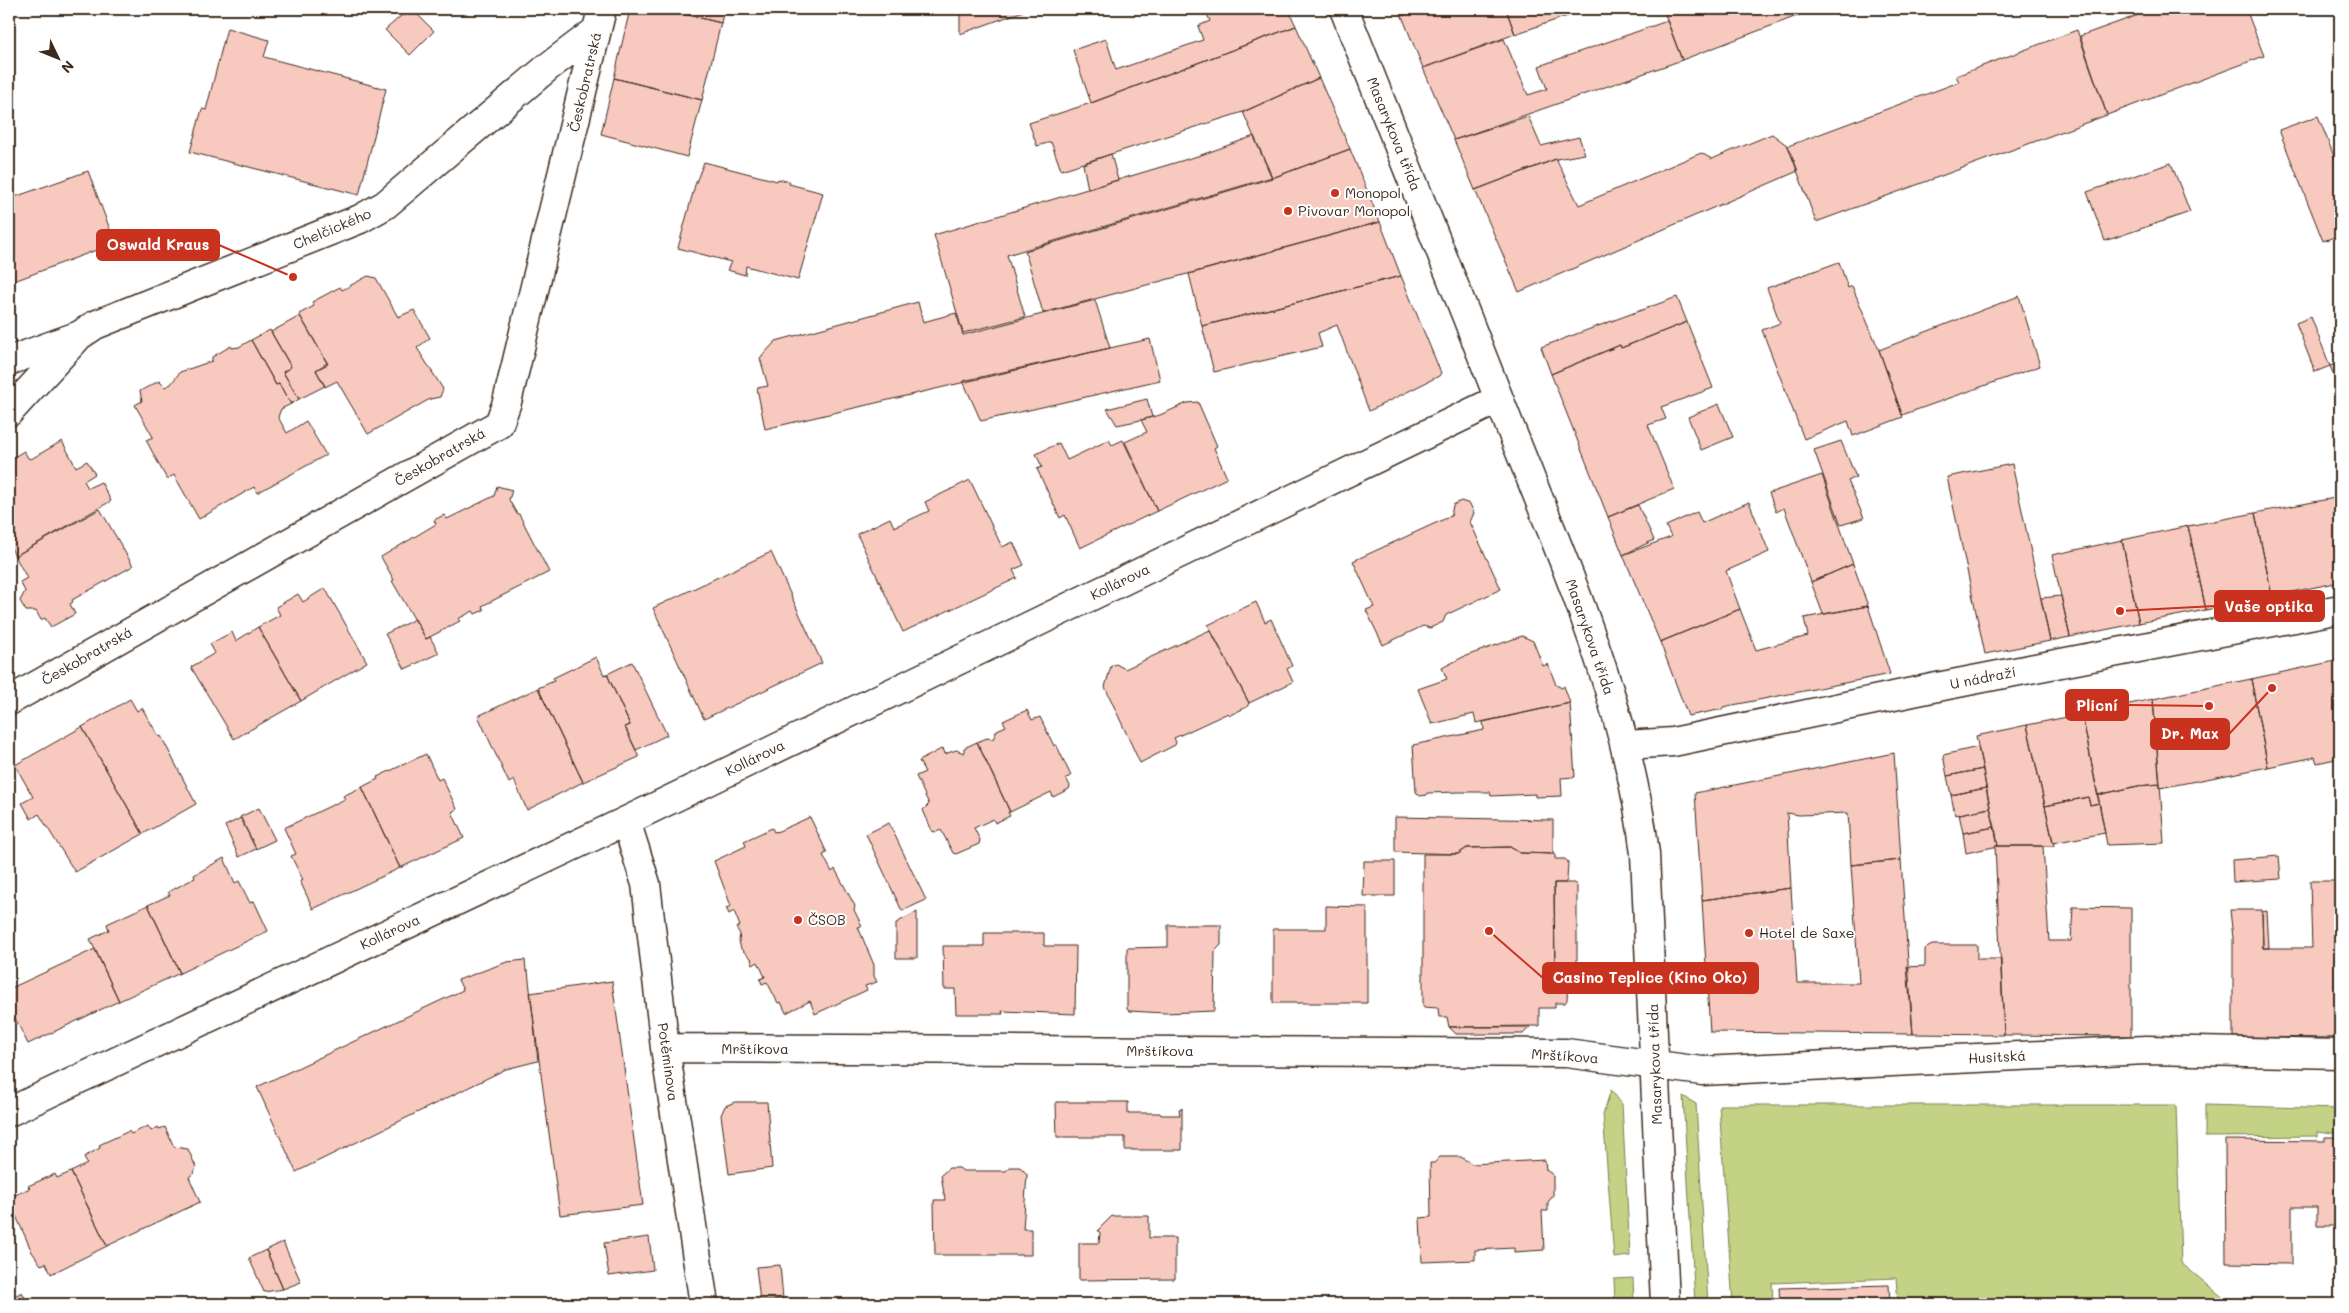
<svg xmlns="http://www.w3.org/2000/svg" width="2349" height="1313" font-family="Mali,sans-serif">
<rect width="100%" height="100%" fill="#fff"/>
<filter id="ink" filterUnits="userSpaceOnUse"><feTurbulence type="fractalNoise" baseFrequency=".02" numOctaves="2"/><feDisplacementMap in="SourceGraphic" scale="10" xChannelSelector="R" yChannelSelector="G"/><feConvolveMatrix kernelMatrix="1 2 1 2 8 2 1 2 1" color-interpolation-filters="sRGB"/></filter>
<g filter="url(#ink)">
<!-- green -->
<path fill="#c4d286" stroke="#807e52" d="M 1611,1090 L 1622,1104 L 1630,1256 L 1614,1258 L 1603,1114 Z
M 1683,1096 L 1696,1104 L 1708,1304 L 1695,1304 Z
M 1719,1105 L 2176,1105 L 2181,1263 L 2231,1304 L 1898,1304 L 1896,1278 L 1772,1283 L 1773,1304 L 1733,1304 Z
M 2205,1105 L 2340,1109 L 2340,1134 L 2318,1131 L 2318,1136 L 2205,1137 Z
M 1633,1278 L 1634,1304 L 1615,1304 L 1614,1279 Z"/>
<!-- building -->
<path fill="#f8c9bf" stroke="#3b2a1e" d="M 409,9 L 412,9 L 434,31 L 410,55 L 385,30 Z
M 630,9 L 664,9 L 721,23 L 702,100 L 614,78 Z
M 664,9 L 724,9 L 721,23 Z
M 960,9 L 1029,9 L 960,34 Z
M 1205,9 L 1288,9 L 1296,26 L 1091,103 L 1073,50 L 1106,39 L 1116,70 L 1203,40 L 1198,26 L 1210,21 Z
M 1399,9 L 1422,9 L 1402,16 Z
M 1422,9 L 1506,9 L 1515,34 L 1423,68 L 1402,16 Z
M 1506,9 L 1588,9 L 1515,34 Z
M 1663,9 L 1809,9 L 1810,11 L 1682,60 Z
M 2155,9 L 2246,9 L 2264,56 L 2107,115 L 2080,36 Z
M 1667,21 L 1682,60 L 1454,140 L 1423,68 L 1504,39 L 1528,95 L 1547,89 L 1539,66 Z
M 1296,26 L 1319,78 L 1243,112 L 1061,170 L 1051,142 L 1037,146 L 1029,123 L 1091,103 Z
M 227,28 L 269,40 L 264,57 L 386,89 L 359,195 L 190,152 L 202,109 L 206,110 Z
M 2077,30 L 2107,115 L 1816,222 L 1788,146 L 1959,82 L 1956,76 Z
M 614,78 L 702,100 L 687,157 L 601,134 Z
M 1319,78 L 1350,149 L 1272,178 L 1243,112 Z
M 1528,116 L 1541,146 L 1579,137 L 1585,154 L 1556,159 L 1475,190 L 1454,140 Z
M 2318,116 L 2340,171 L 2340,235 L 2323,241 L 2279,130 Z
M 1772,134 L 1788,146 L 1798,171 L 1519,292 L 1475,190 L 1556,159 L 1579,205 L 1701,153 L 1712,159 Z
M 1254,136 L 1272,177 L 1007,255 L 1025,317 L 963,333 L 934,235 L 1201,155 Z
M 1350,149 L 1380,222 L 1043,313 L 1025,251 L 1272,178 Z
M 1111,154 L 1118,180 L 1088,189 L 1083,164 Z
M 704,162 L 777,181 L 778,179 L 790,182 L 789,184 L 823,193 L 798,280 L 746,266 L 745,275 L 727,270 L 731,262 L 678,248 L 695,185 Z
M 2171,163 L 2190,212 L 2105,241 L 2087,192 Z
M 88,171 L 115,243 L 9,283 L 9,199 Z
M 1380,222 L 1401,276 L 1202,326 L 1189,274 Z
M 1839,262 L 1848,288 L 1852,286 L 1879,350 L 1903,417 L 1853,436 L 1848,421 L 1804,439 L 1762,330 L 1780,323 L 1767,288 Z
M 368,276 L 376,278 L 398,317 L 414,310 L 430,338 L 417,348 L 443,389 L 440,397 L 430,399 L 368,434 L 337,381 L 325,387 L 316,370 L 328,364 L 299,314 L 314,306 L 312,302 L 340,287 L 342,290 Z
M 1401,276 L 1441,373 L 1439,376 L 1369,411 L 1337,325 L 1318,333 L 1322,347 L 1214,372 L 1202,326 Z
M 2019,296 L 2040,366 L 1902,415 L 1879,350 Z
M 1677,297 L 1687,322 L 1621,348 L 1620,345 L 1551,374 L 1541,347 Z
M 1095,300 L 1110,348 L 765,429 L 757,388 L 768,386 L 760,358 L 776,341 L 918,302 L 923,322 L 956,313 L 963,335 Z
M 300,316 L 327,363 L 316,370 L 325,386 L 299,399 L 283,372 L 291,367 L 271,332 Z
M 2311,317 L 2330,366 L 2315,372 L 2296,323 Z
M 1687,322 L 1713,388 L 1661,407 L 1666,419 L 1648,425 L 1674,489 L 1608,517 L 1551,374 L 1620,345 L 1621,348 Z
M 270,330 L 291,367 L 283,372 L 299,399 L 291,404 L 279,384 L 276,385 L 251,340 Z
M 1150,339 L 1160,380 L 981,421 L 963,381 Z
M 251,340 L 276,385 L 279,384 L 291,404 L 281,409 L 278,417 L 287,433 L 306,421 L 326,455 L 257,493 L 254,487 L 199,519 L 174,475 L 167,479 L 163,472 L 146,440 L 153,437 L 135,405 L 142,401 L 140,391 L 159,381 L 165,387 L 171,384 L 180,372 L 212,361 L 212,357 L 231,346 L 232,348 L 239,347 Z
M 2340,362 L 2340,391 L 2330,366 Z
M 1147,399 L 1152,417 L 1141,420 L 1117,425 L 1107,409 Z
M 1198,402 L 1217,446 L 1214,448 L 1227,478 L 1157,511 L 1125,442 L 1147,432 L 1141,420 L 1160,415 L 1187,403 Z
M 1719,404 L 1733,437 L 1701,450 L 1688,417 Z
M 1109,440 L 1112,445 L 1123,440 L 1157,511 L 1080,548 L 1065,515 L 1060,518 L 1037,469 L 1042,467 L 1036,454 L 1059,443 L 1067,460 Z
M 62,441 L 76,467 L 87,461 L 95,474 L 84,481 L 88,488 L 101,482 L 111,501 L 15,556 L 9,544 L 9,460 L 24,451 L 28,458 L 31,459 Z
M 1841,441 L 1856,477 L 1848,481 L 1864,518 L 1841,525 L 1814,450 Z
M 2012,464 L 2050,641 L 1985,654 L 1947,477 Z
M 1822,475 L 1853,564 L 1811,582 L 1784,508 L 1776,512 L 1769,493 Z
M 970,480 L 1002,547 L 1013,542 L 1024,565 L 1013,570 L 1017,578 L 903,632 L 857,534 L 890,518 L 894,527 L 929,511 L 925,502 Z
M 497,486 L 512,490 L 509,500 L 517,514 L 519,514 L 549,572 L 482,606 L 484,610 L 475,614 L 473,611 L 458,619 L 460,621 L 426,639 L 392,581 L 394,580 L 381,557 L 436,524 L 434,520 L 444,515 L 447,519 L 494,496 Z
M 2340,497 L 2340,582 L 2272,596 L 2255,513 Z
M 1461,501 L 1470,504 L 1474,513 L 1470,522 L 1501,589 L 1446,615 L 1443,622 L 1430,628 L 1423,626 L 1383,645 L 1366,610 L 1374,607 L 1353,561 L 1451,516 L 1453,505 Z
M 1749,502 L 1769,552 L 1726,571 L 1740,609 L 1660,642 L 1623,555 L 1671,537 L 1666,526 L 1697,512 L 1702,523 Z
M 1638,505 L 1654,540 L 1623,555 L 1608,517 Z
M 100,509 L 133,566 L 72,600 L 73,602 L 70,604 L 75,614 L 51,627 L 45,618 L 41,620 L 36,611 L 26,611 L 20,601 L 25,591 L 20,582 L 27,578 L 15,556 Z
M 2255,513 L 2272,596 L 2206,610 L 2188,526 Z
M 2188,526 L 2206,610 L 2139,623 L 2122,540 Z
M 2122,540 L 2139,623 L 2070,637 L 2052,555 Z
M 771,552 L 822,663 L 704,719 L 653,608 Z
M 1853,564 L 1868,606 L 1823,614 L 1811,582 Z
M 325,588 L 367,662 L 301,701 L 258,627 L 280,615 L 276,607 L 298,594 L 303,602 Z
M 2061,596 L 2070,637 L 2050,641 L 2041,598 Z
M 1256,602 L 1265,622 L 1271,619 L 1292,666 L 1287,669 L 1293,682 L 1249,703 L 1208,625 Z
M 1868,606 L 1890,674 L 1723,707 L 1723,709 L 1688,716 L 1660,642 L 1740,609 L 1756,650 L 1808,636 L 1804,618 Z
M 415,619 L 426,639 L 430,637 L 439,653 L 405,669 L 385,634 Z
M 258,627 L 301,701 L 234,739 L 191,667 L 215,653 L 210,644 L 232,632 L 236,641 Z
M 1210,630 L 1249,703 L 1247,707 L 1230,715 L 1228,713 L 1174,738 L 1176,742 L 1175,745 L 1140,763 L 1105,687 L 1111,666 L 1116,664 L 1125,669 Z
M 1522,636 L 1533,641 L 1543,666 L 1548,664 L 1556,685 L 1562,688 L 1564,686 L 1570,703 L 1476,723 L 1474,714 L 1432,724 L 1418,689 L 1447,679 L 1442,668 L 1463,657 Z
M 596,657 L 604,675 L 607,674 L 630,725 L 625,727 L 639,757 L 583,782 L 538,688 L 554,681 L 553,678 Z
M 2340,660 L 2340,758 L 2317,763 L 2315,757 L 2268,767 L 2251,679 Z
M 632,662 L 667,735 L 636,750 L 625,727 L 630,725 L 607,674 Z
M 2251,679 L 2268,767 L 2160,788 L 2153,699 Z
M 538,688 L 583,782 L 527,810 L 514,780 L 509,783 L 478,716 Z
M 130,699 L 137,711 L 142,708 L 159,737 L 161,736 L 196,804 L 143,834 L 82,727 Z
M 2153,699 L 2160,784 L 2138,786 L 2098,795 L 2082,714 Z
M 1570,703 L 1575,777 L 1561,778 L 1562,796 L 1535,797 L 1535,794 L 1491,796 L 1490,792 L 1458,792 L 1427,793 L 1427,795 L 1420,796 L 1416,792 L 1413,745 L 1484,730 L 1483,722 Z
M 1027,710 L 1032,720 L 1040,717 L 1054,746 L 1056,744 L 1071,776 L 1066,778 L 1070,786 L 1069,789 L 1053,797 L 1051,792 L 1010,812 L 977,742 L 987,738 L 993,739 L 997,730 L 1006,726 L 1003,721 Z
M 2082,714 L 2099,803 L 2090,805 L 2088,797 L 2045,806 L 2027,725 Z
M 2027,725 L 2054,846 L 1998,846 L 1976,736 Z
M 82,727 L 143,834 L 75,872 L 39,814 L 31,819 L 22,803 L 33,797 L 15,765 Z
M 977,742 L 1010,812 L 1008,812 L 1010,816 L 995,823 L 993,819 L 974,828 L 980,840 L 979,844 L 956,854 L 953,853 L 941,830 L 936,832 L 932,831 L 923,810 L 929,804 L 916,776 L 925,772 L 919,761 L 943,748 L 945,754 L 956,750 L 964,753 L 964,748 Z
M 1978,747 L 1983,769 L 1947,776 L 1943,755 Z
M 1894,753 L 1901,860 L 1851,865 L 1848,813 L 1799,815 L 1787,813 L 1791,888 L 1702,900 L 1695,793 Z
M 426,754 L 438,780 L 442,778 L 457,809 L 452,812 L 464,838 L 400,868 L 362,787 L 378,779 L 377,777 Z
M 1983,769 L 1986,788 L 1951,795 L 1947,776 Z
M 2160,784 L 2164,843 L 2107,845 L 2098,795 L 2138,786 Z
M 362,787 L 400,868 L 313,909 L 300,881 L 303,880 L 291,856 L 296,854 L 284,828 L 345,799 L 343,796 Z
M 1986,788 L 1990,808 L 1955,815 L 1951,795 Z
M 2088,797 L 2090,805 L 2099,803 L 2105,833 L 2053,843 L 2045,806 Z
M 259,808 L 275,840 L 256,849 L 240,817 Z
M 1990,808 L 1995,827 L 1963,833 L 1959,814 Z
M 810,817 L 827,853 L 823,855 L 832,872 L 835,869 L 855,906 L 854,910 L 862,926 L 858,927 L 874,965 L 874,976 L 877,982 L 865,986 L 867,990 L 815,1014 L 810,1001 L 786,1013 L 781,1002 L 778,1003 L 767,982 L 762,984 L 760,979 L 765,977 L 758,962 L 753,965 L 751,959 L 752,959 L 741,949 L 739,941 L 740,934 L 736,928 L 740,926 L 734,911 L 729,914 L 726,908 L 731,906 L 714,861 L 746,846 L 744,841 L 772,828 L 774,832 L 779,831 Z
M 1395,817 L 1553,820 L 1553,854 L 1520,853 L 1510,847 L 1467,848 L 1458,854 L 1395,852 Z
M 241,818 L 256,849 L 239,857 L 225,826 Z
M 889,823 L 926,900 L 902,911 L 866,834 Z
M 1995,827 L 1998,846 L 1966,853 L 1963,833 Z
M 1995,846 L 2043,846 L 2049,941 L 2071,941 L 2073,907 L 2131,908 L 2131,1036 L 2004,1035 Z
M 1510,847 L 1520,853 L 1555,854 L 1555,859 L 1565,859 L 1568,862 L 1567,880 L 1565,883 L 1554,883 L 1555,978 L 1565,978 L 1568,981 L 1567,1000 L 1565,1003 L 1555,1003 L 1555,1008 L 1539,1008 L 1539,1026 L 1449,1027 L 1447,1017 L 1439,1017 L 1438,1008 L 1423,1007 L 1423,854 L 1458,854 L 1467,848 Z
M 2279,856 L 2281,879 L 2233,882 L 2232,860 Z
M 224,858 L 235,883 L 239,881 L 250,903 L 254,901 L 268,931 L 180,973 L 148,905 L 170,895 L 168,892 L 195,878 L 194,875 Z
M 1901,860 L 1913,1034 L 1710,1032 L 1702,900 L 1791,888 L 1797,983 L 1859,983 L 1851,865 Z
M 1364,861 L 1395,861 L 1395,896 L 1363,896 Z
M 2310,881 L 2340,881 L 2340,1038 L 2233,1037 L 2233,938 L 2230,910 L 2262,910 L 2263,948 L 2312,948 Z
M 1554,883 L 1574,883 L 1577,886 L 1577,976 L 1574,979 L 1555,978 Z
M 148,905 L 180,973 L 119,1001 L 90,939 L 109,930 L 107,924 Z
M 1326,906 L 1367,907 L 1367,1003 L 1273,1003 L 1273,929 L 1326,929 Z
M 2267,911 L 2269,948 L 2263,948 L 2262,912 Z
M 917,912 L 917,958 L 896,958 L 896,923 Z
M 1168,925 L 1221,925 L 1221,945 L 1215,951 L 1214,1011 L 1165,1013 L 1129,1011 L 1127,1009 L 1127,948 L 1168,947 Z
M 984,933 L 1044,933 L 1044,946 L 1076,946 L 1075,1014 L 1002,1011 L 1003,1014 L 956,1014 L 955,989 L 944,989 L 943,946 L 984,946 Z
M 1932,945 L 1977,945 L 1977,959 L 2001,959 L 2004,1035 L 1913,1034 L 1907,967 L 1925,966 L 1925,949 Z
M 95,949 L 119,1001 L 28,1044 L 9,1006 L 9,989 Z
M 525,960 L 526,971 L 528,971 L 538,1061 L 506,1069 L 296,1172 L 257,1087 L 463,990 L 458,980 L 507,962 Z
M 612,981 L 643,1205 L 560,1215 L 530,993 Z
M 1449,1027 L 1530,1027 L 1523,1034 L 1456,1034 Z
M 735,1102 L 767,1102 L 772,1168 L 729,1174 L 721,1115 L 725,1106 Z
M 1056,1102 L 1128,1102 L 1128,1113 L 1160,1113 L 1161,1115 L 1180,1115 L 1179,1109 L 1182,1108 L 1182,1150 L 1125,1150 L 1125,1137 L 1057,1137 Z
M 148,1126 L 151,1131 L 158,1127 L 159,1129 L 165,1127 L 174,1147 L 188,1149 L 196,1167 L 194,1173 L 189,1177 L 200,1202 L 107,1246 L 71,1172 L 87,1164 L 84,1157 L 100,1148 L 99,1145 L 129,1131 L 131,1134 Z
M 2325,1137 L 2340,1137 L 2340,1226 L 2317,1226 L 2317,1207 L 2292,1207 L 2292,1264 L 2226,1263 L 2225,1140 L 2325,1141 Z
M 1440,1157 L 1461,1157 L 1472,1164 L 1545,1160 L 1546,1170 L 1553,1175 L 1553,1196 L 1548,1202 L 1548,1211 L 1542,1211 L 1544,1250 L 1514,1252 L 1514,1248 L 1475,1250 L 1475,1260 L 1422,1262 L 1420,1218 L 1431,1217 L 1430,1163 L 1434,1163 Z
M 1010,1167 L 1020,1167 L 1027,1174 L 1023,1229 L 1031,1229 L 1031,1255 L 935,1255 L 934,1200 L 945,1200 L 941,1175 L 949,1168 L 959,1168 L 963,1171 L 1006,1171 Z
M 71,1172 L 107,1246 L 51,1274 L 46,1263 L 41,1265 L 32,1252 L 9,1200 L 14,1197 L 13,1196 L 30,1188 L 28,1186 L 55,1174 L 57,1178 Z
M 1112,1216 L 1149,1216 L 1149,1238 L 1175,1238 L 1175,1279 L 1079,1280 L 1079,1243 L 1099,1243 L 1100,1233 L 1098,1230 Z
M 649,1237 L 653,1270 L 609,1276 L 604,1243 Z
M 283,1242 L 301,1282 L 283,1289 L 266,1250 Z
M 266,1250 L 283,1289 L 264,1292 L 249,1258 Z
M 780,1265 L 783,1299 L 760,1301 L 756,1267 Z
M 1889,1285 L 1890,1304 L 1780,1304 L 1779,1288 Z
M 22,1292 L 28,1304 L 9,1304 L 9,1299 Z"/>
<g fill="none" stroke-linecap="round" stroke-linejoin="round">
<defs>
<path id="street" d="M 1344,9 C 1401,151 1458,294 1514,437 C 1568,572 1628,709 1645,854 L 1665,1304
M 9,361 L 80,335 L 95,325 L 360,219 L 385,205 L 548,67 L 597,30
M 9,412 L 77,338
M 9,701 L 499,424 L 507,402 L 602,9
M 1626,745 L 1673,742 L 1932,688 L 2340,609
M 626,821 L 646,884 L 665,1048 L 704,1304
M 665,1048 L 1566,1053 L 1702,1071 L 2146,1050 L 2340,1054
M 9,1112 L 626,821 L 1499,399"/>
</defs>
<!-- street casing -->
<use href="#street" stroke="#3b2a1e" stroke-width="31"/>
<!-- street -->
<use href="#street" stroke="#fff" stroke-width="28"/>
</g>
</g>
<!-- markers -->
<g fill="#c8321e" stroke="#fff" stroke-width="2">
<circle cx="1335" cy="193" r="5"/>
<circle cx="1288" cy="211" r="5"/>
<circle cx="798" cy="920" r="5"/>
<circle cx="1749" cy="933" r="5"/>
</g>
<g text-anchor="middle" stroke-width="4" stroke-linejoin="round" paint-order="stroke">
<!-- street labels -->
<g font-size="14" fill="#3b2a1e" stroke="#fff">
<text transform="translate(585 82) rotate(-77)" y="5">Českobratrská</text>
<text transform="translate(1394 134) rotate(68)" y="5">Masarykova třída</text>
<text transform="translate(332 229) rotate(-23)" y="5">Chelčického</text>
<text transform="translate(440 457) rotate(-30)" y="5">Českobratrská</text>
<text transform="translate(1120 582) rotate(-26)" y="5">Kollárova</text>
<text transform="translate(1590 637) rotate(71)" y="5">Masarykova třída</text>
<text transform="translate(87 656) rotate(-30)" y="5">Českobratrská</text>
<text transform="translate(1983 678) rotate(-11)" y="5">U nádraží</text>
<text transform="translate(755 758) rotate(-26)" y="5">Kollárova</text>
<text transform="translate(390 932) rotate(-25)" y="5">Kollárova</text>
<text x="755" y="1054">Mrštíkova</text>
<text x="1160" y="1056">Mrštíkova</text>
<text transform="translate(1565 1056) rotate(4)" y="5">Mrštíkova</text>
<text transform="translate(1997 1057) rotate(-3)" y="5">Husitská</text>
<text transform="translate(668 1062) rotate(82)" y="5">Potěminova</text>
<text transform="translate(1655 1064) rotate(-92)" y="5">Masarykova třída</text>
</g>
<!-- poi labels -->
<g font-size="14" fill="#3b2a1e" stroke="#fff" text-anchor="start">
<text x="1345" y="198">Monopol</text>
<text x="1298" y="216">Pivovar Monopol</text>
<text x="808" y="925">ČSOB</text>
<text x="1759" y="938">Hotel de Saxe</text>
</g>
</g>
<!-- callouts -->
<path fill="none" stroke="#c8321e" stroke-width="2" d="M293 277L219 245M2120 611L2215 606M2209 706L2128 705M2272 688L2229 734M1489 931L1543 978"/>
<g fill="#c8321e" stroke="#fff" stroke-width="2">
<circle cx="293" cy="277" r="5"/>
<circle cx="2120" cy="611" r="5"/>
<circle cx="2209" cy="706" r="5"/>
<circle cx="2272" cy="688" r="5"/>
<circle cx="1489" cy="931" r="5"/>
</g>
<g fill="#c8321e" stroke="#c8321e" stroke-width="2">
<rect x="97" y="230" width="122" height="30" rx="5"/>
<rect x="2215" y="591" width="109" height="30" rx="5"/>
<rect x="2066" y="690" width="62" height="30" rx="5"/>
<rect x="2151" y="719" width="78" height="30" rx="5"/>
<rect x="1543" y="963" width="215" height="30" rx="5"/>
</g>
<g font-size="15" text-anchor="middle" font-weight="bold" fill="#fff">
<text x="158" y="250">Oswald Kraus</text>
<text x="2269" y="612">Vaše optika</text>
<text x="2097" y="711">Plicní</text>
<text x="2190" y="739">Dr. Max</text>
<text x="1650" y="983">Casino Teplice (Kino Oko)</text>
</g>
<!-- margin -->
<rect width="2349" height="1313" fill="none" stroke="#fff" stroke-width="30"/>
<rect x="15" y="15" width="2319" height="1283" fill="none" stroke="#3b2a1e" stroke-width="2" filter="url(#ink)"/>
<!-- north arrow -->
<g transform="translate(58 58) rotate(133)" stroke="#ffffff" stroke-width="4" paint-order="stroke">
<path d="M0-4L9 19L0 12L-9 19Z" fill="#3b2a1e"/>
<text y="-8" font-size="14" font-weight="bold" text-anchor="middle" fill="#3b2a1e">N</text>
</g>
</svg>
